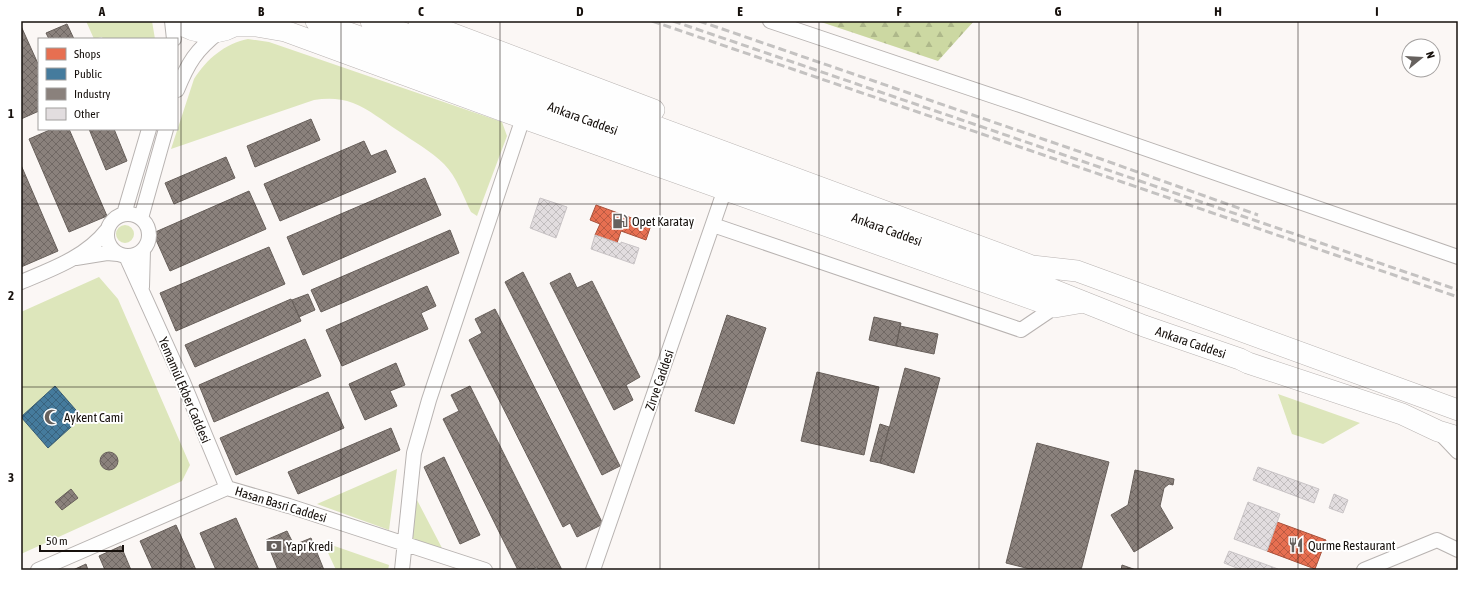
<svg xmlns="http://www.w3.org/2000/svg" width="1479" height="591" font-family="'Asap Condensed',sans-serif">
<defs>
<pattern id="forest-firs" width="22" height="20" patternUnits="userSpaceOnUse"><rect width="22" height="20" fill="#ccd8a2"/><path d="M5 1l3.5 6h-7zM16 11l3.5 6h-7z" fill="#aeb88a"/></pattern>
<pattern id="shops-cross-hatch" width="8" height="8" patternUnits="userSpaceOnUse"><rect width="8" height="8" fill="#e76f51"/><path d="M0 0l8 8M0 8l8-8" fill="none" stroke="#ba5a42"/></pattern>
<pattern id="public-cross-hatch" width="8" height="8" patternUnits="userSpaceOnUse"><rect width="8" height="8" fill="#457b9d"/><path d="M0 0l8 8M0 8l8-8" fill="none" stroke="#39637e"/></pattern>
<pattern id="industry-cross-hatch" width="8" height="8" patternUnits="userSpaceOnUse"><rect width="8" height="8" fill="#8a817c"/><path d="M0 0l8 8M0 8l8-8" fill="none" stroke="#706864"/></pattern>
<pattern id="building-cross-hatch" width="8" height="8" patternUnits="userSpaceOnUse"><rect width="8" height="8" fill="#e2dddf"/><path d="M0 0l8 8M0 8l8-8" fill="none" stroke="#c1bdbe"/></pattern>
</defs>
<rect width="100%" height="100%" fill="#fbf7f5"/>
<!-- green -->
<path fill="#dde6bb" d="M 86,21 L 152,21 L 155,39 L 103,39 L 102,37 L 94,39 Z
M 248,39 L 269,42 L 502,122 L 507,136 L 477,216 L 471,212 C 463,196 457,177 444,164 C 431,151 413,141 397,130 C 383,121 369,109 353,103 C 340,98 327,98 314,100 L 171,149 L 194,79 C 207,59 224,44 248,39 Z
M116 234a9 9 0 1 1 18 0a9 9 0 1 1-18 0Z
M 99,277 L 118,299 L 190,465 L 182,481 L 21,554 L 21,312 Z
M 1278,394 L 1360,423 L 1323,444 L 1292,434 Z
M 397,469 L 389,530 L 317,504 Z
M 417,500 L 442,548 L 410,540 Z
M 323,542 L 389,565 L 388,570 L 336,570 Z"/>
<!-- forest -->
<path fill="url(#forest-firs)" d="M 818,21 L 974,21 L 938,61 Z"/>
<!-- shops -->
<path fill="url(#shops-cross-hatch)" stroke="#a8523c" d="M 596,205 L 651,225 L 646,240 L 621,231 L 617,243 L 595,235 L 600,224 L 590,220 Z
M 1277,522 L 1326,540 L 1315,569 L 1267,551 Z"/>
<!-- public -->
<path fill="url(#public-cross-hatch)" stroke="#375b72" d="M 55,386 L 82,417 L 48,448 L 21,417 Z"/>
<!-- industry -->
<path fill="url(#industry-cross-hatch)" stroke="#675f5a" d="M 67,24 L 74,39 L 49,39 L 46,33 Z
M 21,26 L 39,66 L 39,111 L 21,119 Z
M 311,119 L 320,140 L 255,167 L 247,146 Z
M 52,129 L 69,129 L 107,216 L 69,232 L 29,139 Z
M 89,129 L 114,129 L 127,161 L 106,170 Z
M 364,141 L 371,156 L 386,150 L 396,172 L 280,221 L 264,184 Z
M 226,157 L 235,178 L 174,204 L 165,183 Z
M 21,165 L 58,251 L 21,267 Z
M 425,178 L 441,215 L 303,275 L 287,237 Z
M 249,191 L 266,229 L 170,271 L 153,233 Z
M 450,230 L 459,253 L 321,312 L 311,290 Z
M 269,247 L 285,284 L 176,331 L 160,293 Z
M 523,272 L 620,466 L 602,475 L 505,282 Z
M 570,273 L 577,288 L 592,281 L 640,377 L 626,385 L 633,400 L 614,410 L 550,283 Z
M 427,286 L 436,306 L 421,313 L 428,329 L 342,366 L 326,330 Z
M 308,294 L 315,310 L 299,317 L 292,300 Z
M 291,299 L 301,321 L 195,367 L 185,345 Z
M 495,309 L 603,524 L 577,537 L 570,523 L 563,527 L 469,340 L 482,333 L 475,319 Z
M 727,315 L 766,328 L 734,424 L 695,411 Z
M 874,317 L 901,323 L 896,346 L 869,340 Z
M 900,326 L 938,334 L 934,354 L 896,346 Z
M 305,339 L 321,376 L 214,422 L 199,385 Z
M 396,363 L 405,385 L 390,391 L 397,406 L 365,420 L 349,384 Z
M 905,368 L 940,378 L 914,473 L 880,463 Z
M 817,372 L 879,387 L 864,455 L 801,441 Z
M 470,386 L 562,570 L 539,570 L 537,567 L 530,570 L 518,570 L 443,419 L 459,411 L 451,395 Z
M 328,392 L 344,428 L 236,475 L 220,438 Z
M 880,424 L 889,427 L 880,463 L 870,461 Z
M 391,428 L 400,450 L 298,494 L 288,472 Z
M 1037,443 L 1109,462 L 1081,570 L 1034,570 L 1006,563 Z
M100 461a9 9 0 1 1 18 0a9 9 0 1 1-18 0Z
M 444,457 L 480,535 L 460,544 L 424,467 Z
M 1135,470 L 1174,479 L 1173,485 L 1169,484 L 1164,488 L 1160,506 L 1173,528 L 1134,552 L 1111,515 L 1128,505 Z
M 71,489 L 78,498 L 62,510 L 55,502 Z
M 236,518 L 259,570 L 216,570 L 200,533 Z
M 176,525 L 196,570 L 153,570 L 140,541 Z
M 287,531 L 294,545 L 311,538 L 324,570 L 278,570 L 266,540 Z
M 121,546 L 131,570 L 105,570 L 99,556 Z
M 86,564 L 88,570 L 73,570 Z
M 1122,565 L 1136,570 L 1121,570 Z"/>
<!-- building -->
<path fill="url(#building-cross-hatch)" stroke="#c9c4c6" d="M 540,198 L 567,207 L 556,238 L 530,228 Z
M 595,235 L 621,244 L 621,242 L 639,248 L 634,264 L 591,249 Z
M 1258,467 L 1319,489 L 1314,503 L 1253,480 Z
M 1334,494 L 1348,500 L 1343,513 L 1329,508 Z
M 1248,502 L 1280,514 L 1267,551 L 1234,539 Z
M 1229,551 L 1278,569 L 1278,570 L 1242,570 L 1224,563 Z"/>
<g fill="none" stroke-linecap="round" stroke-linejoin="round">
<defs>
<path id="minor" d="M 172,21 L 174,39
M 770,21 L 1017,104 L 1458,257
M 177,90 C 188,63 196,50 219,32
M107 235a21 21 0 1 1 42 0a21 21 0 1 1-42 0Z
M 124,214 L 149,129
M 141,218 L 166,129
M 713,225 L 1021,330 L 1055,307
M 126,256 L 183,382 L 227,488
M 76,258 L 107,253 L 118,254
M 21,282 C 52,269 86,257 107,230
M 142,287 L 143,250
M 1439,432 L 1458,452
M 38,570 L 227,488 L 289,506 L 485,570
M 402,570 L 414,453 L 429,400 L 523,118
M 593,570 L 725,189
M 1364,570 L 1437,540 L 1458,550"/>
<path id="highway" d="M 176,21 C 196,36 222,36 242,21
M 316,21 L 1036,283 L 1144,326 L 1240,359 L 1248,363 L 1402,414 L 1438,431 L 1458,437
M 371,21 L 1032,266 L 1077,271 L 1458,410
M 419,21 L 654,110
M 235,26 L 256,26 L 285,31 L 523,118 L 1055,307 L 1084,302"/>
</defs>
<!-- minor casing -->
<use href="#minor" stroke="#b8b3b1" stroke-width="16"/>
<!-- highway casing -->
<use href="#highway" stroke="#b8b3b1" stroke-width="22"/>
<!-- minor -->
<use href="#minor" stroke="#fefefe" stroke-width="14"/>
<!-- highway -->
<use href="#highway" stroke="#fefefe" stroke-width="21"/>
<!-- rail -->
<path stroke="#c4c2c1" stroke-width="3" stroke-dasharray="8 4" stroke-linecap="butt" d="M 652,21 L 1458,297
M 673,21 L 1458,290
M 699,21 L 1101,159 L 1258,215"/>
</g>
<!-- grid -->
<path fill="none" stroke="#16100c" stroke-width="1" stroke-opacity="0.55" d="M 181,21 L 181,570M 341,21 L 341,570M 500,21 L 500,570M 660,21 L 660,570M 819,21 L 819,570M 979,21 L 979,570M 1138,21 L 1138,570M 1298,21 L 1298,570M 21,204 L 1458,204M 21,387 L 1458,387"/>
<!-- icons -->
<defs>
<symbol id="fuel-bare" viewBox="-9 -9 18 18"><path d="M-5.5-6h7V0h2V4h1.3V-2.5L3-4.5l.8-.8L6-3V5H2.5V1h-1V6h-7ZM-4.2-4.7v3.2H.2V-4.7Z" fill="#66615e" stroke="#fff" stroke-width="2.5" paint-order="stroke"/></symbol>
<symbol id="mosque-bare" viewBox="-9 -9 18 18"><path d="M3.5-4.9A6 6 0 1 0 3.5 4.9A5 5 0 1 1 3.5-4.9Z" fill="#66615e" stroke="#fff" stroke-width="2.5" paint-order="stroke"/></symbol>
<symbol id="restaurant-bare" viewBox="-9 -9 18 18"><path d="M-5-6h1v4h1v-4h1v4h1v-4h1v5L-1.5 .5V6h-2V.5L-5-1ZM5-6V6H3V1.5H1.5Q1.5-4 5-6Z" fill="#66615e" stroke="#fff" stroke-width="2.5" paint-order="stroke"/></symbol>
<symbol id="bank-bare" viewBox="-9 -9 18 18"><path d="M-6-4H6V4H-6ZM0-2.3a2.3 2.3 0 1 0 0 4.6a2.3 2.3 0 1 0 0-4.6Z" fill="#66615e" stroke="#fff" stroke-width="2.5" paint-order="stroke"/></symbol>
</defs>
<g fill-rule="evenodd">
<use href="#fuel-bare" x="609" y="210" width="22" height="22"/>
<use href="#mosque-bare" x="41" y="406" width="22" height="22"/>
<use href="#restaurant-bare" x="1285" y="534" width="22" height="22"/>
<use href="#bank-bare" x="263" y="535" width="22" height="22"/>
</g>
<g text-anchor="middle" stroke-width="4" stroke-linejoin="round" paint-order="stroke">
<!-- street labels -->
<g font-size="13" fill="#16100c" stroke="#fff">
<text transform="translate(583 118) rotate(20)" y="5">Ankara Caddesi</text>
<text transform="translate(887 229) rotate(20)" y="5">Ankara Caddesi</text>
<text transform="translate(1191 342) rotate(19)" y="5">Ankara Caddesi</text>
<text transform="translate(659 380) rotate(-71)" y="5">Zirve Caddesi</text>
<text transform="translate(185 390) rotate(67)" y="5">Yemamül Ekber Caddesi</text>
<text transform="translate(281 504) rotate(17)" y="5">Hasan Basri Caddesi</text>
</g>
<!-- poi labels -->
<g font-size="13" fill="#16100c" stroke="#fff" text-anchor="start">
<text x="632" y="226">Opet Karatay</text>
<text x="64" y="422">Aykent Cami</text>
<text x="1308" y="550">Qurme Restaurant</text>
<text x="286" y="551">Yapı Kredi</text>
</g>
</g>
<!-- border -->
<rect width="1479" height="591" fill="none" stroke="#ffffff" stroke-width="44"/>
<!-- legend -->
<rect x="38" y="38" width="140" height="92" fill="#ffffff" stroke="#a29f9e"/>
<rect x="46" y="48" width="20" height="12" fill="#e76f51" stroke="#a29f9e"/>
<text x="74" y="58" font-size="12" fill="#16100c">Shops</text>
<rect x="46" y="68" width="20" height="12" fill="#457b9d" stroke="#a29f9e"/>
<text x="74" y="78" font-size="12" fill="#16100c">Public</text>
<rect x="46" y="88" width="20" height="12" fill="#8a817c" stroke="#a29f9e"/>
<text x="74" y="98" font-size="12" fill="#16100c">Industry</text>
<rect x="46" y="108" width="20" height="12" fill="#e2dddf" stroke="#a29f9e"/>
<text x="74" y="118" font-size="12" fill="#16100c">Other</text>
<!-- north arrow -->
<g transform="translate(1421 58) rotate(72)"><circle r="19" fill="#ffffff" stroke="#a29f9e"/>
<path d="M0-3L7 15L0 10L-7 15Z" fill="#66615e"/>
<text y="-6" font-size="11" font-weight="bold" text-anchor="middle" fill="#16100c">N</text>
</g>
<!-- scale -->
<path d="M40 545v6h83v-6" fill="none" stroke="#16100c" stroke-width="2"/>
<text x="46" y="545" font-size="12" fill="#16100c" stroke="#ffffff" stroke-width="3" paint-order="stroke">50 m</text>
<rect x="22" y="22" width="1435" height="547" fill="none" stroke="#16100c" stroke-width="1.5"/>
<g font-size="13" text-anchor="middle" font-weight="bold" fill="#16100c">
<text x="102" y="16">A</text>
<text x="261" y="16">B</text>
<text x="421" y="16">C</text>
<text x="580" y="16">D</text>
<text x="740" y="16">E</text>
<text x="899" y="16">F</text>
<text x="1058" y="16">G</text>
<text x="1218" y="16">H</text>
<text x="1377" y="16">I</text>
<text x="11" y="118">1</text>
<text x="11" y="300">2</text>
<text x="11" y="482">3</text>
</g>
</svg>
